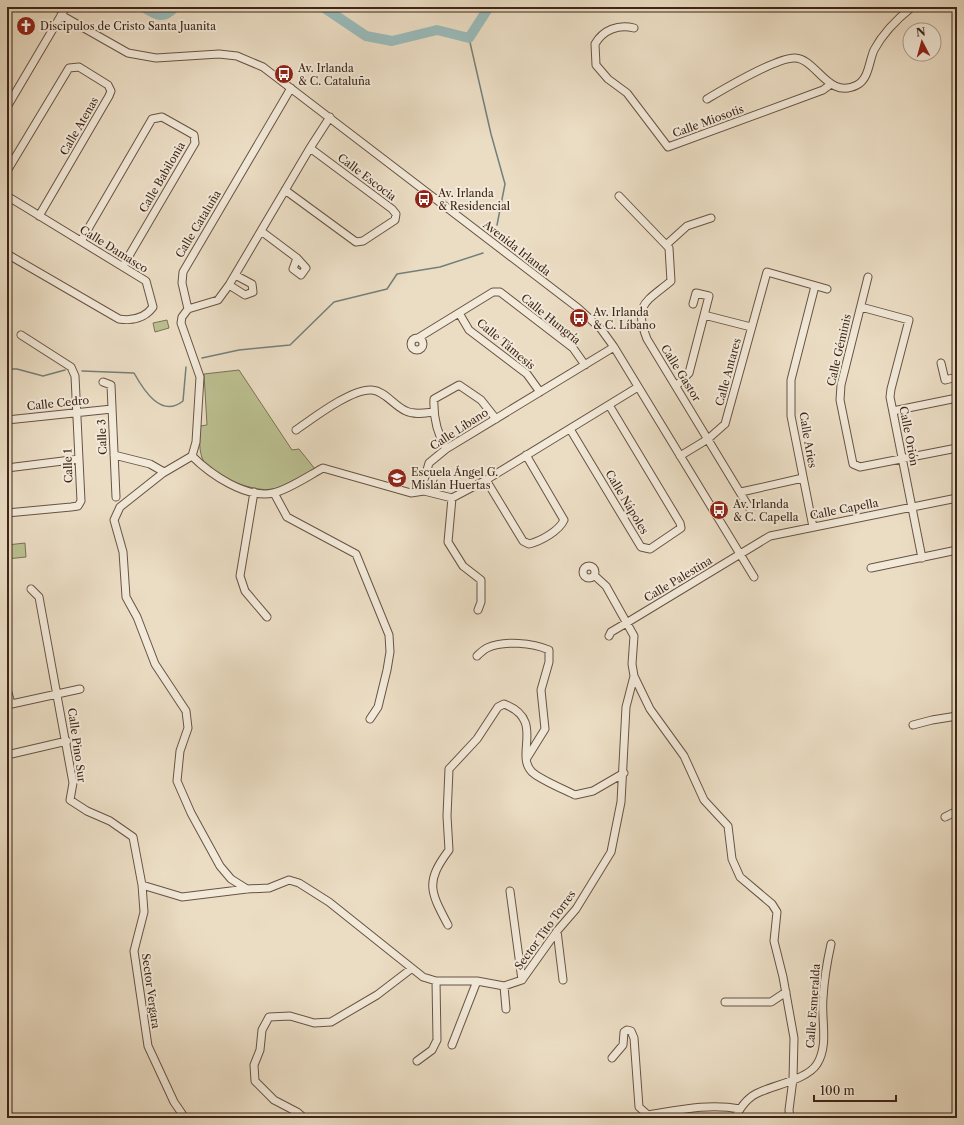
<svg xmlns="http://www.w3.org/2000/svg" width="964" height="1125" font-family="'Libre Caslon Text',serif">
<rect width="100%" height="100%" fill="#ebddc4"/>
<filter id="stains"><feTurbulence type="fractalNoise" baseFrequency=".005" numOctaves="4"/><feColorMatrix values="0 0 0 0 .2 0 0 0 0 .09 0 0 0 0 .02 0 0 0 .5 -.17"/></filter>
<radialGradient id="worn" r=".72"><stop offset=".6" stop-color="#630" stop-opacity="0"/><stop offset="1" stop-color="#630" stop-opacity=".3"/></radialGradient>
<!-- green -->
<path fill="#bbc091" stroke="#7c7254" d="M 167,320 L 169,328 L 155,332 L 153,323 Z
M 239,370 L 292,450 L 299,449 L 315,469 C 301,476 287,485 273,489 C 256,493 213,477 204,462 C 198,452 200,437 200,426 L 207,425 L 204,374 Z
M 25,543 L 26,557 L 7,559 L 7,545 Z"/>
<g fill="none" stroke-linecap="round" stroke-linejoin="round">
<!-- stream -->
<path stroke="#747f79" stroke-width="1.5" d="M 469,38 L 491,134 L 505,184 L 497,225
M 202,358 L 239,350 L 290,345 L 334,302 L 387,289 L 397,274 L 440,267 L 483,253
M 7,369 L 17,369 L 43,376 L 65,370
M 82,371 L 134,373 C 143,389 161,419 183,401 L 186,367"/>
<!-- river -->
<path stroke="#99bbba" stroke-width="10" d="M 143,7 C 156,15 163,20 175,7
M 323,7 L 366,36 L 392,41 L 437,30 L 469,38 L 489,7"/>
<defs>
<path id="minor" d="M 61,15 L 128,53 L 156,58 L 219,54 L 237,56 L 263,67 L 578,308 L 601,329 L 614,347 L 754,577
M 634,28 C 618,24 603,30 595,44 L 596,65 L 608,79 L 627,93 L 668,147 L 823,90 L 831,84
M 707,99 C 724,89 777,57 795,58 C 817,59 828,100 857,85 C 869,79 869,61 874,50 C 883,33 897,19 912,7
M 7,107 L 66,7
M 7,171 L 69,68 L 79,67 L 108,85 L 111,91 L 109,96 L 39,216
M 285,190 L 356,242 L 363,241 L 395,220 L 396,214 L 392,209 L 310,148
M 7,196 L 146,281 L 153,307 C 145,318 132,321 119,319 L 7,254
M 619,196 L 669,248 L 671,281 C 646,302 633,304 647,339 L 750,509
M 261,231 L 297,258 L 306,268 L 301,275 L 293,269 L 297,258
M 81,241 L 152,119 L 162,117 L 194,135 L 195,143 L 123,266
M 666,245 L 687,226 L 711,218
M 868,277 L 841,385 L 840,400 L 853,464 L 860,467 L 957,448
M 229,285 L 245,295 L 253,292 L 252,284 L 235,275
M 861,307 L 909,320 L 891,389 L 890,397 L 922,558
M 188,309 L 182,283 L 183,272 L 291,88
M 188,309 L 218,300 L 229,285 L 310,148 L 330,117
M 188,309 L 182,317 L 181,323 L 200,377 L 196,442 L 192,456
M 459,313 L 469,330 L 527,374 L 540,392
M 704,315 L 751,327
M411 344a6 6 0 1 1 12 0a6 6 0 1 1-12 0Z
M 418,338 L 493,292 L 500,292 L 573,348 L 585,365
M 614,347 L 446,449 L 429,463 L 422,487 L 424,491 L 452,498 L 486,480 L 638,387
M 941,363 L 945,380 L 957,377
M 103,382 L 111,385 L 116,497
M 676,386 L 689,373 L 709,296 L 696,293 L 693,304
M 893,411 L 957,398
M 7,420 L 112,409
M 570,429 L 641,547 L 650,549 L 681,528 L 680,523 L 609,405
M 296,430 C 312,419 352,388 372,390 C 385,391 394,406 406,411 C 414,415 424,413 433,412
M 446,449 C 437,433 433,418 434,399 L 459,385 L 481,400 L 496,419
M 114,455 L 150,464 L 164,472
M 192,456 L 163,473 L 120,507 L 114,520 L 123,552 L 126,597 L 137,617 L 155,664 L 186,711 L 188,728 L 180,751 L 177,781 L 191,813 L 220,866 L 231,879 L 247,889
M 192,456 C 210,474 246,499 273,493 C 286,491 310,475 323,468 L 411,493 L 424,491
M 680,456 L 708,439 L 725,424 L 767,272 L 827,289
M 7,468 L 79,459
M 486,480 L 523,541 L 529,544 C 541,541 559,531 564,520 L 526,455
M 254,492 L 240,576 L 245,591 L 267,617
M 741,492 L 803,478
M 274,493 L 287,517 L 356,554 L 389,635 L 390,652 L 387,670 L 378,707 L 370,719
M 452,498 L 448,542 L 463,566 L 481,580 L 481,602 L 478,610
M 7,513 L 71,507 L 78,506 L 81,501 L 75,376 L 71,367 L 21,335
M 813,527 L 791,416 L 791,380 L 815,286
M583 572a6 6 0 1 1 12 0a6 6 0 1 1-12 0Z
M 871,568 L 957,550
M 595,576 L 606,586 L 634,636 L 632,664 L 634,676 L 650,709 L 684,756 L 704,800 L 728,826 L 732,859 L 740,877 L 772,904 L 777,912 L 774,941 L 783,977 L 794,1038 L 793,1079 L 789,1110 L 790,1118
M 31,589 L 39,597 L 73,783 L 70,800 L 87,811 L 110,821 L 133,837 L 142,885 L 144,912 L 134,951 L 148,1046 L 174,1102 L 185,1118
M 609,636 L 611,632 L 628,622 L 770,536 L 957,498
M 477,656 C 480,653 483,650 487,648 C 504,640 533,643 549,650 L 549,662 L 541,690 L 545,729 L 527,758
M 7,689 L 11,704
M 7,705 L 80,689
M 913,725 L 932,720 L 957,716
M 7,755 L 67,741
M 945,817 L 957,811
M 142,885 L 182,897 L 247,889 L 269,888 L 289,880 L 299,883 L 329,902 L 423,977 L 436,981 L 477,981 L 504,986 L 522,980 L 557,931 L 576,909 L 611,852 L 621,802 L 626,707 L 634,676
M 510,891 L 522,980
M 448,925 C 430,891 425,882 449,850 L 447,816 L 449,769 L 477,739 L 498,707 L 504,704 C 546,720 514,754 532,772 C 539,779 565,790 575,795 L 593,791 L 624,773
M 557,931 L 563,980
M 504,986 L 506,1009
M 725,1002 L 771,1002 L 786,992
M 452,1045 L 477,981
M 612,1058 L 623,1045 L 624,1032 L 627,1030 L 631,1031 L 634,1038 L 639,1107 L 648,1115 C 679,1110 709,1103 740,1109
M 417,1061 L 432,1050 L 437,1040 L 436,981
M 304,1118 L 297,1112 L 274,1100 L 255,1081 L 254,1065 L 260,1050 L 262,1030 L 269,1017 L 290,1016 L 314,1023 L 331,1022 L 377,995 L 411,969
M 735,1118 C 740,1108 749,1096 760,1092 C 775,1085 808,1079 817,1064 C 829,1045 821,1020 823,998 C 824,980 827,962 831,944"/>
</defs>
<!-- minor casing -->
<use href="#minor" stroke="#685343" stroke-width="9"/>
<!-- minor -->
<use href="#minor" stroke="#f2e9d9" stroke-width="7"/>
</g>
<!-- icons -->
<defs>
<symbol id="church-disc" viewBox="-11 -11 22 22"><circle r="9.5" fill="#8f2418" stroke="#f2e9d9"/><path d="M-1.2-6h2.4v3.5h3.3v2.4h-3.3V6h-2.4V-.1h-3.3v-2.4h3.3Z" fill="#fff"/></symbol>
<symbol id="bus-disc" viewBox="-11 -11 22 22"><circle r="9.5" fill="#8f2418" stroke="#f2e9d9"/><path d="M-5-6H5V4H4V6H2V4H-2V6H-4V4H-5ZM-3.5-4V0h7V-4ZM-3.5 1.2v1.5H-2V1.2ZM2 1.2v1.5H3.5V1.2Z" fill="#fff"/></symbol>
<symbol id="school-disc" viewBox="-11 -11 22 22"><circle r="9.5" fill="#8f2418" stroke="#f2e9d9"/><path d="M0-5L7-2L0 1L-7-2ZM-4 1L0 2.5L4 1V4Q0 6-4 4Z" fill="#fff"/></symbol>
</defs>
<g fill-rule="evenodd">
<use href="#church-disc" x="15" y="15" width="22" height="22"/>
<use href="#bus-disc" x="273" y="63" width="22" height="22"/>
<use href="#bus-disc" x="413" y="188" width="22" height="22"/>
<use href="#bus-disc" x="568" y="307" width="22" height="22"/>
<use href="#school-disc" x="386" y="467" width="22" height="22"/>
<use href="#bus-disc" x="708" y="499" width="22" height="22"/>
</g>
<g text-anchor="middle" stroke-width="4" stroke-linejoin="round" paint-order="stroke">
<!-- poi labels -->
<g font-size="11" fill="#3d2518" stroke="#f2e9d9" text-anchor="start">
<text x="40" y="30">Discipulos de Cristo Santa Juanita</text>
<text x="298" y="72">Av. Irlanda<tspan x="298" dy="13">&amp; C. Cataluña</tspan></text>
<text x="438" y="197">Av. Irlanda<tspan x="438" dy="13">&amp; Residencial</tspan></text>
<text x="593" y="316">Av. Irlanda<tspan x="593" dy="13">&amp; C. Líbano</tspan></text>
<text x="411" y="476">Escuela Ángel G.<tspan x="411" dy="13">Mislán Huertas</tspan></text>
<text x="733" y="508">Av. Irlanda<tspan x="733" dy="13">&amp; C. Capella</tspan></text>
</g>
<!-- street labels -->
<g font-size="11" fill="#3d2518" stroke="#f2e9d9">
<text transform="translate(708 121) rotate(-20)" y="4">Calle Miosotis</text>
<text transform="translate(79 126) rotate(-60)" y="4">Calle Atenas</text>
<text transform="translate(162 177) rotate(-60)" y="4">Calle Babilonia</text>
<text transform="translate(367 177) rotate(37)" y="4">Calle Escocia</text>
<text transform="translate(198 224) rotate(-59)" y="4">Calle Cataluña</text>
<text transform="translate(517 248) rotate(38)" y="4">Avenida Irlanda</text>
<text transform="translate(114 249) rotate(32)" y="4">Calle Damasco</text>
<text transform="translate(551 319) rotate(39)" y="4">Calle Hungría</text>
<text transform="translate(506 344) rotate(40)" y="4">Calle Támesis</text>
<text transform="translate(839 350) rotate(-77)" y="4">Calle Géminis</text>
<text transform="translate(728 372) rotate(-75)" y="4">Calle Antares</text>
<text transform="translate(681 373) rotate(58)" y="4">Calle Gastor</text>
<text transform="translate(58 403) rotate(-6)" y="4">Calle Cedro</text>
<text transform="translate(459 429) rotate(-33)" y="4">Calle Líbano</text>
<text transform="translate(909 436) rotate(79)" y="4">Calle Orión</text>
<text transform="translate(102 437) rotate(-92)" y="4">Calle 3</text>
<text transform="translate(808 440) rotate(80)" y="4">Calle Aries</text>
<text transform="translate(68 466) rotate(-92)" y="4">Calle 1</text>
<text transform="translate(627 502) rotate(59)" y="4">Calle Nápoles</text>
<text transform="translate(844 509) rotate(-11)" y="4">Calle Capella</text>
<text transform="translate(678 579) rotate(-31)" y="4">Calle Palestina</text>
<text transform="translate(77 745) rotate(82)" y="4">Calle Pino Sur</text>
<text transform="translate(545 930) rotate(-54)" y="4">Sector Tito Torres</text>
<text transform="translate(151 991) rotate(82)" y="4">Sector Vergara</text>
<text transform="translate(813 1006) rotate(-86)" y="4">Calle Esmeralda</text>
</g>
</g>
<!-- margin -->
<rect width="964" height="1125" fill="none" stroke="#ebddc4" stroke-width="24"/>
<rect x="8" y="8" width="948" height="1109" fill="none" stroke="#3d2518" stroke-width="2"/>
<rect x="12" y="12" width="940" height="1101" fill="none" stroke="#3d2518"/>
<!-- north arrow -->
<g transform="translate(922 42) rotate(354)"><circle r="19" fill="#f2e9d9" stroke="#aa9b8c"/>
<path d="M0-3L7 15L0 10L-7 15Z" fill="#8f2418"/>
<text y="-6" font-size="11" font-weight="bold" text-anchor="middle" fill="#3d2518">N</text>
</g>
<!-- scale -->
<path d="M814 1095v6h82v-6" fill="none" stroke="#3d2518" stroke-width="2"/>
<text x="820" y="1095" font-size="12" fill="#3d2518" stroke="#f2e9d9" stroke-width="3" paint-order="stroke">100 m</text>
<rect width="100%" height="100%" filter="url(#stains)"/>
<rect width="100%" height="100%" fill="url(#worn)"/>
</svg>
